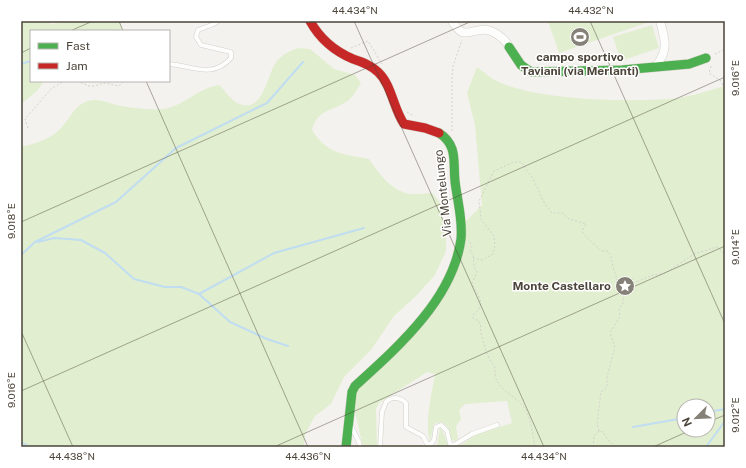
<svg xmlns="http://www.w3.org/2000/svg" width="746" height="468" font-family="'Public Sans',sans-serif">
<rect width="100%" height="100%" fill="#f4f2ee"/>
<!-- green -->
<path fill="#e1eecf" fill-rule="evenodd" d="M 21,21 L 48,21 L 51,24 L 79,21 L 120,21 L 122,29 L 118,31 L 31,31 L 31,81 L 44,81 L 37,91 L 21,104 Z
M 548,21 L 652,21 L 559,53 Z
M 652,25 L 659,48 L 621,61 L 613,37 Z
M 298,48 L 310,49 L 334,69 L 355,75 L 361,83 C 358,88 354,95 350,99 C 335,112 318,107 312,130 C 327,154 343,154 369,159 C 379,173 391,191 410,194 C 417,195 425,193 432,193 L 439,201 L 446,230 L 446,251 L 435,275 L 416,296 L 394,316 L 371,350 L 344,377 L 331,404 L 315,416 L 305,434 L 304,447 L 21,447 L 21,145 L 24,146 C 36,144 54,137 62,127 C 69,119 74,107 85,102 C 97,97 105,102 117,105 C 129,108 151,110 163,109 C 183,107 197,88 219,85 C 226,91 233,104 243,105 C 265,109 267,73 277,61 C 283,54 290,51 298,48 Z
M 477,67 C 484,72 490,78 497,81 C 533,100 637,103 678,98 C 693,96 710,90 725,86 L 725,447 L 458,447 L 477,434 L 512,423 L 507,401 L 465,404 L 459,410 L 461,419 L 456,426 L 458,439 L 454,441 L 451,439 L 448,427 L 441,422 L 434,424 L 430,441 C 424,424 432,393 435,374 L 427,372 L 379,403 L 376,409 L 377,447 L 363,447 L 353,404 L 354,393 L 438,303 L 463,224 L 482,205 L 475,125 L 467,93 ZM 684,406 L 708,406 L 708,430 L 684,430 Z
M 440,427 L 443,432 L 449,447 L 437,447 Z"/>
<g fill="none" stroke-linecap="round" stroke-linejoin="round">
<!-- stream -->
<path stroke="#c0ddf1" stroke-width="2" d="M 21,64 L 31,61
M 38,242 L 54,238 L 81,240 L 105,253 L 134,279 L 165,287 L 181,287 L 199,294 L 230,322 L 267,339 L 288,346
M 21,255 L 35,242 L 116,202 L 176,148 L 267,103 L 303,62
M 199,294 L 274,253 L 364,228
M 708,412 L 725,409
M 633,427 L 684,418
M 21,442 L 30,447
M 706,447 L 725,421"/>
<defs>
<path id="lane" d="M 169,64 C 194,66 212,79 231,58 L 231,52 L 201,45 L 196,37 L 198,30 L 214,24 L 218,21
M 351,426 L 359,442 L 360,447
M 380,447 L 382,412 L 386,402 C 392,396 400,397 406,403 L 406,427 L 423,436 L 427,444 L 431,444 L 434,440 L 436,427 L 441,425 L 447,431 L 450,444 L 454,445 L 472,434 L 497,425"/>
<path id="street" d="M 452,21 C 463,38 465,32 481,30 C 491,28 505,38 509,47
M 656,66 C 669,49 665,40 660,21"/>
<path id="fast" d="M 509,47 L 521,65 L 531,72 L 622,70 L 689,64 L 706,58
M 346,447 L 352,392 L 355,386 C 398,347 453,299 461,239 C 463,219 457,200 455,181 C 453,162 458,145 439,133"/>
<path id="jam" d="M 310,21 C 320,39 334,51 353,59 C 362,62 371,65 378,72 C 392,85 393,108 404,124 L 425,128 L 439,133"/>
</defs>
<!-- lane casing -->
<use href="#lane" stroke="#d2d0cb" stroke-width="5"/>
<!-- street casing -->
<use href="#street" stroke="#d2d0cb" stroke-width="9"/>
<!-- fast casing -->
<use href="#fast" stroke="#d3cfc5" stroke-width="10"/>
<!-- jam casing -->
<use href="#jam" stroke="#d3cfc5" stroke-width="10"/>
<!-- path -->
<path stroke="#d3d2cc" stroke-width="1" stroke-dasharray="2 2" stroke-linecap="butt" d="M 351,48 L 368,41 L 382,64
M 715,54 L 725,49
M 711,66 L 709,73 L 721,81 L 725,90
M 77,81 L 89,86 L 94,86 L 105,83 L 119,86 L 124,81
M 407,112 L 414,116
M 28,128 L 25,119 L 51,89 L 64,81
M 452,131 L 452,77 L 453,66 L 462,40
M 470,242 L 472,247 L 470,252 L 473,254 L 474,267 L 477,272 L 472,283 C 475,293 489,303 473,315 L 473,318 L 479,321 C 482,326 480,329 481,333 C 485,346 486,356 495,367 C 492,390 515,393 526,410 C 530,417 534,439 535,447
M 473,258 L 482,260 L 493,254 L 495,245 L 494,236 L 481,219 L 479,201 L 494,171 L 514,162 L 522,162 C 526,171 531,174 534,181 C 541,194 541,201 552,213 L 562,213 L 569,219 L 586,224 L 582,231 C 586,239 594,243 601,251 L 608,251 C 613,258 611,262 614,270 C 616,277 618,279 617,286 L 624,292
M 624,291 L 636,282 L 653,275 L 664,274 L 694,254 L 717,247 L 725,254
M 599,431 L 597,424 L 601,392 L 607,387 L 607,377 L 615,347 L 610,333 L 620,316 L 619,309 L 623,303 L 624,292
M 593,447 L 594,436 L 599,431 L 603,432 L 608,440 L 616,447"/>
<!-- lane -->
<use href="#lane" stroke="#fdfdfc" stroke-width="4"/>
<!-- street -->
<use href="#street" stroke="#fdfdfc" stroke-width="8"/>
<!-- fast -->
<use href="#fast" stroke="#4caf50" stroke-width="9"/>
<!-- jam -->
<use href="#jam" stroke="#c62828" stroke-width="9"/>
</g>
<!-- ticks -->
<path fill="none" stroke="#4b4439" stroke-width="1" stroke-opacity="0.45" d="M 119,21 L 123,31M 354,21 L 544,447M 590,21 L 725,324M 70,31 L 93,21M 21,53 L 31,48M 146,81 L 308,447M 21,222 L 472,21M 21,331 L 73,447M 21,391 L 725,77M 708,422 L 725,415M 274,447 L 725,246M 653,447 L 691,430"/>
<!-- icons -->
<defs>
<symbol id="stadium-disc" viewBox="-11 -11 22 22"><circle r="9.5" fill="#868178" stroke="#fff"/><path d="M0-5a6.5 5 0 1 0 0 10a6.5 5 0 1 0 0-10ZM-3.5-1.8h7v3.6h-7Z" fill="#fff"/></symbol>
<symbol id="sight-disc" viewBox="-11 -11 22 22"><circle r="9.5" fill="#868178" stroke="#fff"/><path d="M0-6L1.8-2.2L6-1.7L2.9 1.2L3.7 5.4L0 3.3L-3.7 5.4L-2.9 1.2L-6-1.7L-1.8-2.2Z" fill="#fff"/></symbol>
</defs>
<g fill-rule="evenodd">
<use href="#stadium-disc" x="569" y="26" width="22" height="22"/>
<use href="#sight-disc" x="614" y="275" width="22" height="22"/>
</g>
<g text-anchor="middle" stroke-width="3" stroke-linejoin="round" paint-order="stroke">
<!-- poi labels -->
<g font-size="12" font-weight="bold" fill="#4b4439" stroke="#fff">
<text x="580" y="61">campo sportivo<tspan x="580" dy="14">Taviani (via Merlanti)</tspan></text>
<text x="611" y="290" text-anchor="end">Monte Castellaro</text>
</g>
<!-- street labels -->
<g font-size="12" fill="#4b4439" stroke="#fff">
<text transform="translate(443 193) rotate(-96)" y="4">Via Montelungo</text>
</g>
</g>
<!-- border -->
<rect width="746" height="468" fill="none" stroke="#ffffff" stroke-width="44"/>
<!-- legend -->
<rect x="30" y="30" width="140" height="52" fill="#ffffff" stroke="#b7b4b0"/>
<rect x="38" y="43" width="20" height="6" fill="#4caf50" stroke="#b7b4b0"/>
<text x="66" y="50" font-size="12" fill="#4b4439">Fast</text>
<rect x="38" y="63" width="20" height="6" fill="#c62828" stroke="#b7b4b0"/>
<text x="66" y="70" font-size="12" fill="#4b4439">Jam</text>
<!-- north arrow -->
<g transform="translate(696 418) rotate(246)"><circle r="19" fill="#ffffff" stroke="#b7b4b0"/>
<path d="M0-3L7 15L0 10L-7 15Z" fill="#868178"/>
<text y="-6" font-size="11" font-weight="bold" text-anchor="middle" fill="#4b4439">N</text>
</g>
<rect x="22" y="22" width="702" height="424" fill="none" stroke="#4b4439" stroke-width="1.5"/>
<g font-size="10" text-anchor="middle" fill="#4b4439">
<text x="355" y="14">44.434°N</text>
<text x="591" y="14">44.432°N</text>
<text transform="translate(735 78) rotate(-90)" y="4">9.016°E</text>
<text transform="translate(11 221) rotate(-90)" y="4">9.018°E</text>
<text transform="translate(735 247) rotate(-90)" y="4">9.014°E</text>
<text transform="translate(11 390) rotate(-90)" y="4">9.016°E</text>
<text transform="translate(735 415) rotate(-90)" y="4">9.012°E</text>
<text x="72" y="460">44.438°N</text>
<text x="308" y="460">44.436°N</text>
<text x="544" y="460">44.434°N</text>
</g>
</svg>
